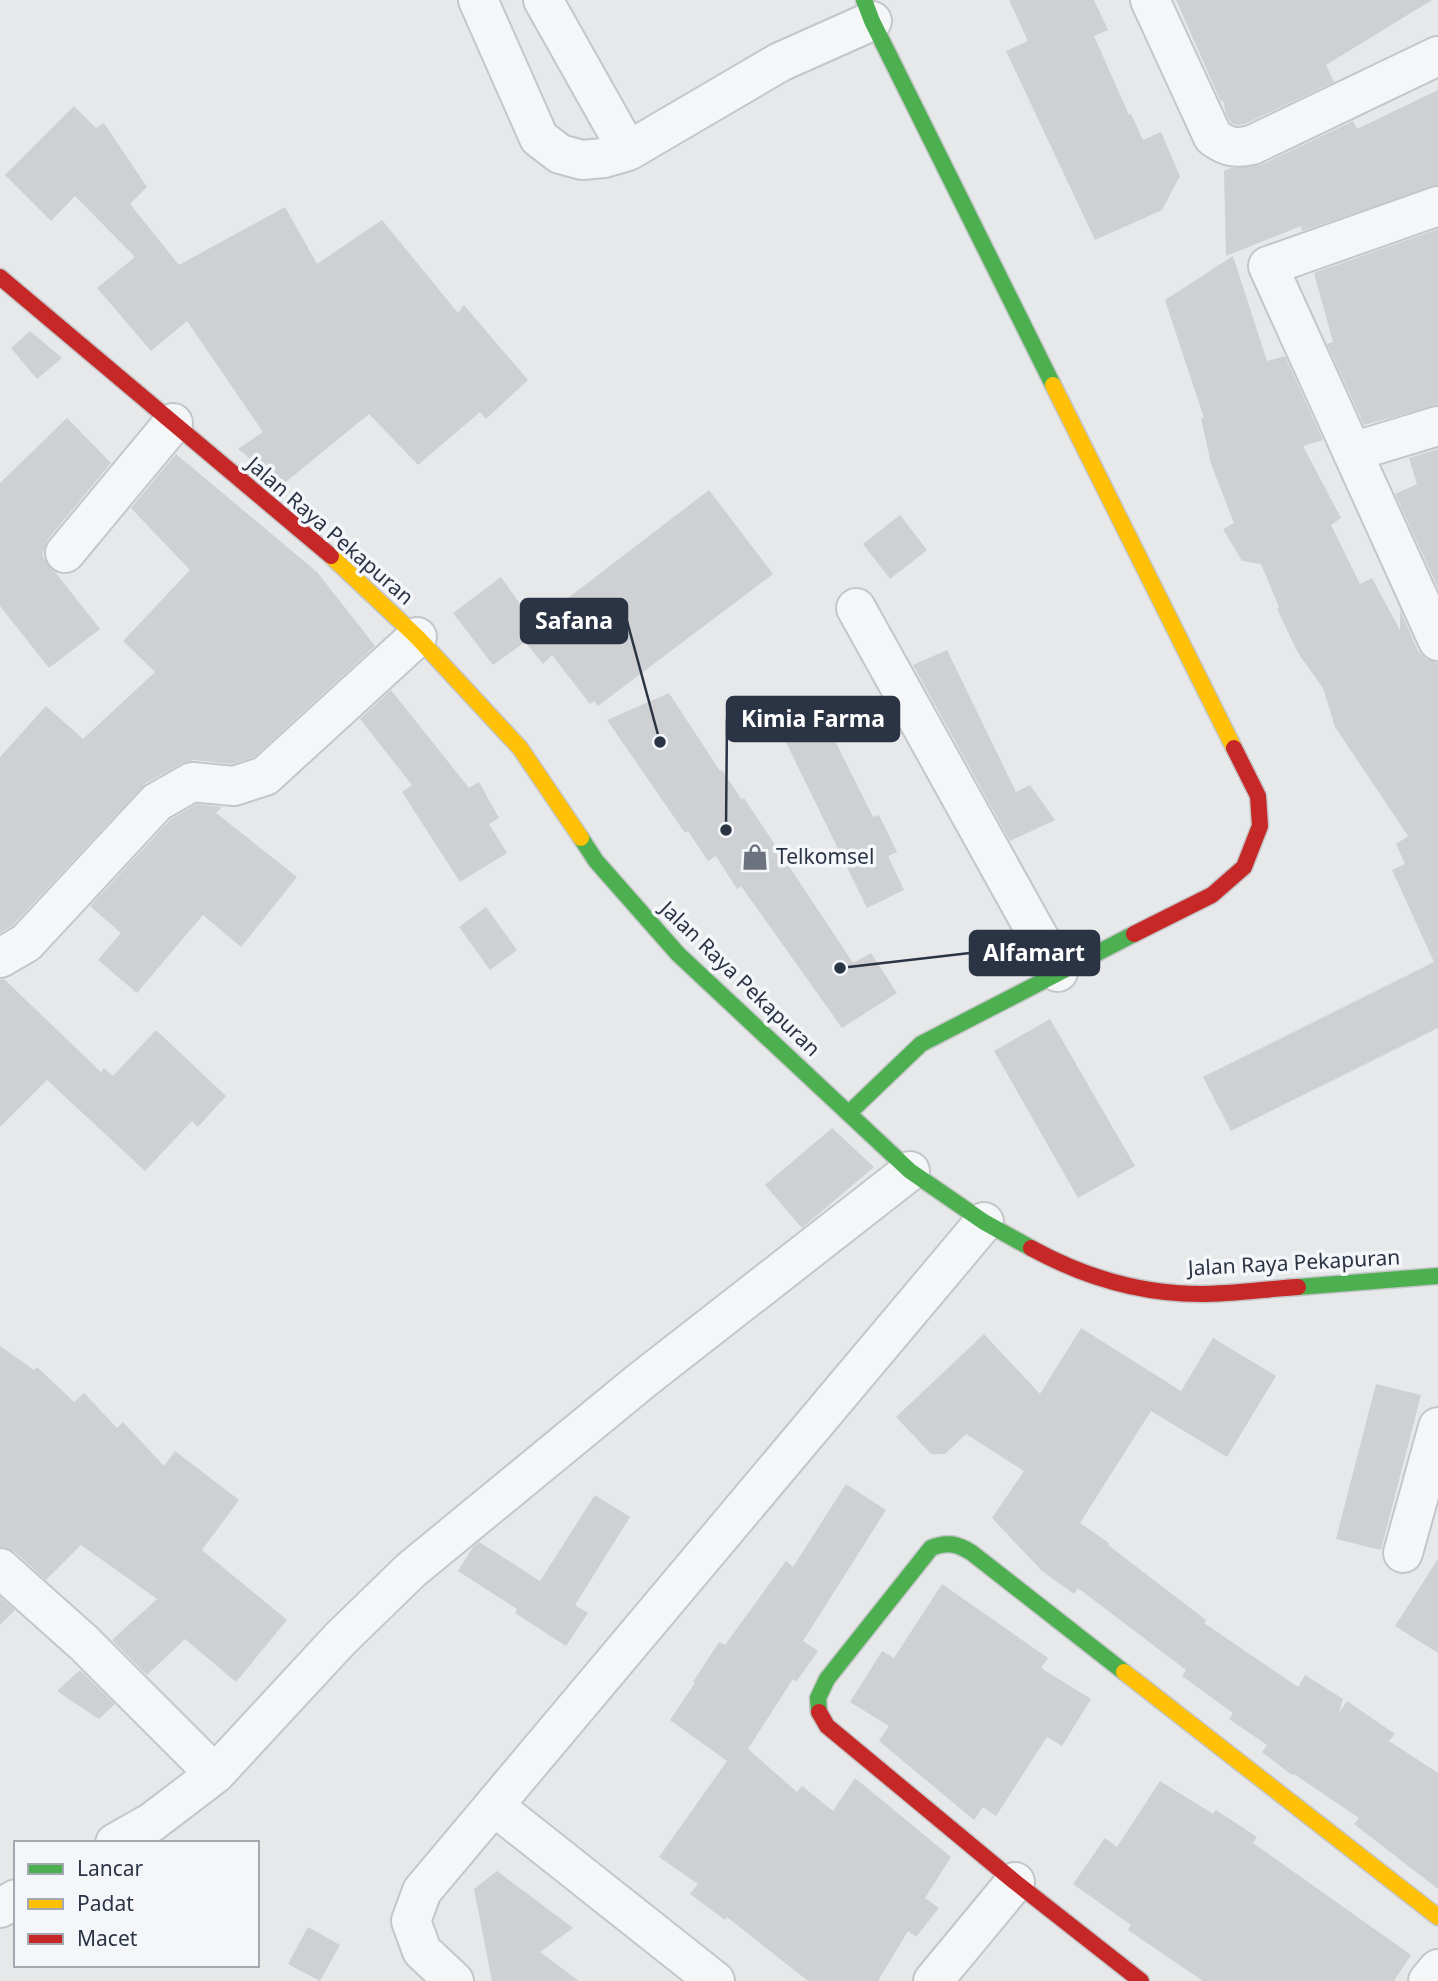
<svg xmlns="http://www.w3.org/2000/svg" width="1438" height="1981" font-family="'Noto Sans',sans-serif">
<rect width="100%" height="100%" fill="#e6e8ea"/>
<!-- building -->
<path fill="#ced0d3" d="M 1009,0 L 1094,0 L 1108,30 L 1094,36 L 1129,115 L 1131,114 L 1143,140 L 1161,132 L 1180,176 L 1162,210 L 1095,240 L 1006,51 L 1028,41 Z
M 1176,0 L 1432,0 L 1326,65 L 1334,82 L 1245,124 L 1237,125 L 1231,123 L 1226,114 L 1223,100 L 1221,102 Z
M 1438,90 L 1438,185 L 1302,231 L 1301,226 L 1226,256 L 1224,171 L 1231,168 L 1261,165 L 1353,121 L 1357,129 Z
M 74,106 L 96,128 L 104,123 L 147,187 L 130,204 L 179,265 L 285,207 L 317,264 L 382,220 L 458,313 L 464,305 L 528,380 L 486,419 L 480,412 L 418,465 L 369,414 L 282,485 L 238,449 L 263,432 L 187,321 L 151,351 L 97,288 L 135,257 L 75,196 L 51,221 L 5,175 Z
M 1438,229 L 1438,405 L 1364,425 L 1327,344 L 1333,342 L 1314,273 Z
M 1233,256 L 1267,361 L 1285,356 L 1323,440 L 1303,446 L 1341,518 L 1331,525 L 1360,584 L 1372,578 L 1400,630 L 1400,610 L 1418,651 L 1426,659 L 1438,663 L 1438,1028 L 1231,1131 L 1203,1077 L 1434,962 L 1392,870 L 1405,864 L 1396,844 L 1408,836 L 1335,727 L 1323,688 L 1298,653 L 1277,609 L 1279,607 L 1261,564 L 1242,561 L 1223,529 L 1234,523 L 1211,464 L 1201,418 L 1204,418 L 1165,300 Z
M 30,331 L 62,358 L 37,379 L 11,348 Z
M 67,418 L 111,463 L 48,539 L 42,555 L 51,569 L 55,572 L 100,629 L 49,668 L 0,606 L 0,483 Z
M 1438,449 L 1438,588 L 1395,494 L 1417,484 L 1409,458 Z
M 176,454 L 317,572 L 375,646 L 254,757 L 232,764 L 194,760 L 182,763 L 146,783 L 12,926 L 0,933 L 0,757 L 46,706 L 83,739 L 155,672 L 123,641 L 190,570 L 131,508 Z
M 709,490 L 773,574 L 598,706 L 594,701 L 590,704 L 552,655 L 543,664 L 525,642 L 493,665 L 453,613 L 501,577 L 534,624 Z
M 900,515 L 927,550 L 890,579 L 863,544 Z
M 947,650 L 1016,792 L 1030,785 L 1055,820 L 1010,841 L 913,665 Z
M 391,690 L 469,788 L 479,782 L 499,818 L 489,824 L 507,853 L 460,882 L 402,792 L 412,785 L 360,719 Z
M 669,693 L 720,771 L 722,770 L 742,800 L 744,798 L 853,963 L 871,953 L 897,993 L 842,1028 L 741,886 L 737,889 L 716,856 L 708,861 L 688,831 L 685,833 L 607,720 Z
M 818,707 L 873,817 L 879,815 L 897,852 L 888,856 L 904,890 L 867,908 L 778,726 Z
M 197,804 L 222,807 L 216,813 L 297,877 L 241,947 L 203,915 L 137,993 L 98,960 L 121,933 L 90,906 L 171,819 Z
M 486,907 L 517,950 L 490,970 L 459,927 Z
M 4,979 L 101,1072 L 104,1068 L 113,1076 L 156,1030 L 226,1096 L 198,1127 L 192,1121 L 145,1171 L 47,1080 L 0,1127 L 0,980 Z
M 1050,1019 L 1135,1166 L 1078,1198 L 994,1051 Z
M 832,1128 L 874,1167 L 802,1228 L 765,1185 Z
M 1081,1328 L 1181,1391 L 1213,1338 L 1276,1376 L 1227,1457 L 1151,1411 L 1080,1523 L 1109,1543 L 1108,1545 L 1206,1620 L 1204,1623 L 1298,1687 L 1305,1675 L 1343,1699 L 1339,1713 L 1347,1701 L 1395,1734 L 1389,1741 L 1438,1773 L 1438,1889 L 1354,1824 L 1359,1818 L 1294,1774 L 1292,1775 L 1262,1752 L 1267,1745 L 1229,1719 L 1233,1713 L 1182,1676 L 1186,1670 L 1078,1588 L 1074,1594 L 1042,1571 L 992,1518 L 1024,1471 L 966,1434 L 945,1454 L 931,1454 L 896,1417 L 984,1334 L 1040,1394 Z
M 0,1346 L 34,1370 L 37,1367 L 74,1402 L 84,1393 L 117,1428 L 123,1422 L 164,1466 L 175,1451 L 239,1500 L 202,1550 L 287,1620 L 236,1682 L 185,1639 L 147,1675 L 112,1640 L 157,1599 L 81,1545 L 46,1580 L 15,1552 L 0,1547 Z
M 1376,1384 L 1421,1395 L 1381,1550 L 1336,1539 Z
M 846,1484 L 886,1510 L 803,1641 L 818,1651 L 796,1682 L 793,1679 L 748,1749 L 797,1792 L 802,1786 L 833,1811 L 855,1778 L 951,1857 L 925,1898 L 939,1908 L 916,1937 L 908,1931 L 878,1981 L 808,1981 L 727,1917 L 725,1920 L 690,1894 L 698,1884 L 659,1857 L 727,1761 L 670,1720 L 695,1683 L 693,1682 L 719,1642 L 725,1645 L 786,1561 L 793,1567 Z
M 595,1495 L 630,1517 L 575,1605 L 588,1613 L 566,1646 L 515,1613 L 517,1609 L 458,1571 L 473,1547 L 479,1542 L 540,1581 Z
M 1438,1559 L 1438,1653 L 1395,1626 Z
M 942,1584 L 1048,1658 L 1041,1668 L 1091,1699 L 1062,1746 L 1047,1737 L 996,1816 L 983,1807 L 974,1820 L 879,1741 L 889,1726 L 850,1702 L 882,1651 L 894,1658 Z
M 0,1597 L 15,1610 L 0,1625 Z
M 80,1670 L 115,1704 L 99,1719 L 57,1691 Z
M 1160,1781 L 1213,1814 L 1216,1810 L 1257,1837 L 1253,1843 L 1411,1955 L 1394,1981 L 1203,1981 L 1128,1930 L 1131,1925 L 1073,1884 L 1105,1838 L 1117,1847 Z
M 497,1871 L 573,1928 L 540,1952 L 579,1981 L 492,1981 L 474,1889 Z
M 308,1927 L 340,1945 L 320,1981 L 288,1964 Z"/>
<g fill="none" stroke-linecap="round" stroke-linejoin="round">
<defs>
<path id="street" d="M 478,0 L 539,138 L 560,154 L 582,160 L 604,158 L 628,151 L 780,62 L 872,21
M 543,0 L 628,151
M 1150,0 L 1213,137 C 1227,147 1235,149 1252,145 L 1438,56
M 1438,206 L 1268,266 L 1438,641
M 1352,452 L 1438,426
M 65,553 L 173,423
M 856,608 L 1058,972
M 0,958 L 26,943 L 157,802 L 192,782 L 234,786 L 265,776 L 417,637
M 1403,1553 L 1438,1427
M 0,1568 L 84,1643 L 215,1774
M 494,1806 L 715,1981
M 115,1843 L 152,1822 L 215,1774 L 340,1639 L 411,1570 L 641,1381 L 910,1171
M 0,1908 L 16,1899
M 454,1981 L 422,1951 L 411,1921 L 422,1891 L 984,1222
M 933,1981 L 1015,1882
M 1428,1981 L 1438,1969"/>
<path id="fast" d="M 864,0 L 872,21 L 1053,385
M 581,838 L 596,861 L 678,954 L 910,1171 L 984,1222 L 1031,1248
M 849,1113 L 921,1044 L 1134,934
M 1298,1287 L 1438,1276
M 819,1712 L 818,1698 L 827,1679 L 931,1548 C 947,1541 958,1544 972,1553 L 1124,1672"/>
<path id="slow" d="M 1053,385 L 1234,748
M 331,556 L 417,637 L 520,748 L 581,838
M 1124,1672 L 1438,1917"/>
<path id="jam" d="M 0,277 L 331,556
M 1134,934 L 1212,895 L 1244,867 L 1260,826 L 1258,796 L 1234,748
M 1031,1248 C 1082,1276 1141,1294 1201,1294 C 1233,1294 1266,1289 1298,1287
M 819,1712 L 827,1726 L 1015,1882 L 1141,1981"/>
</defs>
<!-- street casing -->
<use href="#street" stroke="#c4c6c8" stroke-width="42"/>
<!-- fast casing -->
<use href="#fast" stroke="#c4c6c8" stroke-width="19"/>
<!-- slow casing -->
<use href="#slow" stroke="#c4c6c8" stroke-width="19"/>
<!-- jam casing -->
<use href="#jam" stroke="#c4c6c8" stroke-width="19"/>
<!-- street -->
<use href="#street" stroke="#f5f6f7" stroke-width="38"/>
<!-- fast -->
<use href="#fast" stroke="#4caf50" stroke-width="16"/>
<!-- slow -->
<use href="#slow" stroke="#ffc107" stroke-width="16"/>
<!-- jam -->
<use href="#jam" stroke="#c62828" stroke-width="16"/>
</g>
<!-- icons -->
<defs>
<symbol id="shop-bare" viewBox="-9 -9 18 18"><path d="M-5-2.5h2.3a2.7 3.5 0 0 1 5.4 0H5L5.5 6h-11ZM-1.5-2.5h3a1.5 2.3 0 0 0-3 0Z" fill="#6c737f" stroke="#f4f6f9" stroke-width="2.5" paint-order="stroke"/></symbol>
</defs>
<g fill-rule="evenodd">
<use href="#shop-bare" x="736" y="838" width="38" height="38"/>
</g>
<g text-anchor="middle" stroke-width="7" stroke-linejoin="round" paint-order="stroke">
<!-- street labels -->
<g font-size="21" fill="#2b3445" stroke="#f4f6f9">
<text transform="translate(330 531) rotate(41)" y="7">Jalan Raya Pekapuran</text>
<text transform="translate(740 979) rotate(44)" y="7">Jalan Raya Pekapuran</text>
<text transform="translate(1294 1263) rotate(-3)" y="7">Jalan Raya Pekapuran</text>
</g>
<!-- poi labels -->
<g font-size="21" fill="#2b3445" stroke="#f4f6f9" text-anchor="start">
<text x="776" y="864">Telkomsel</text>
</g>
</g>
<!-- callouts -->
<path fill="none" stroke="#2b3445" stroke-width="2.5" d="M660 742L627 621M726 830L727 719M840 968L970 953"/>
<g fill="#2b3445" stroke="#f4f6f9" stroke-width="2.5">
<circle cx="660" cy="742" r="7"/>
<circle cx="726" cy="830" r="7"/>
<circle cx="840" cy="968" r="7"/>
</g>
<g fill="#2b3445" stroke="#2b3445" stroke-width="2.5">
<rect x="521" y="599" width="106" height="44" rx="7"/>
<rect x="727" y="697" width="172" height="44" rx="7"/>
<rect x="970" y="931" width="129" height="44" rx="7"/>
</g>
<g font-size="23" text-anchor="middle" font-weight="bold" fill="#fff">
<text x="574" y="629">Safana</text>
<text x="813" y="727">Kimia Farma</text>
<text x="1034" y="961">Alfamart</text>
</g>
<!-- legend -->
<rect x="14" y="1841" width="245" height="126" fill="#f4f6f9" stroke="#a4a8b1" stroke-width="2"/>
<rect x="28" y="1864" width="35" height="10" fill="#4caf50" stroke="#a4a8b1" stroke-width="2"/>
<text x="77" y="1876" font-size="21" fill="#2b3445">Lancar</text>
<rect x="28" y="1899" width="35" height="10" fill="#ffc107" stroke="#a4a8b1" stroke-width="2"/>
<text x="77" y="1911" font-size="21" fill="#2b3445">Padat</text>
<rect x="28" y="1934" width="35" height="10" fill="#c62828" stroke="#a4a8b1" stroke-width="2"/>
<text x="77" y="1946" font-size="21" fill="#2b3445">Macet</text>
</svg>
